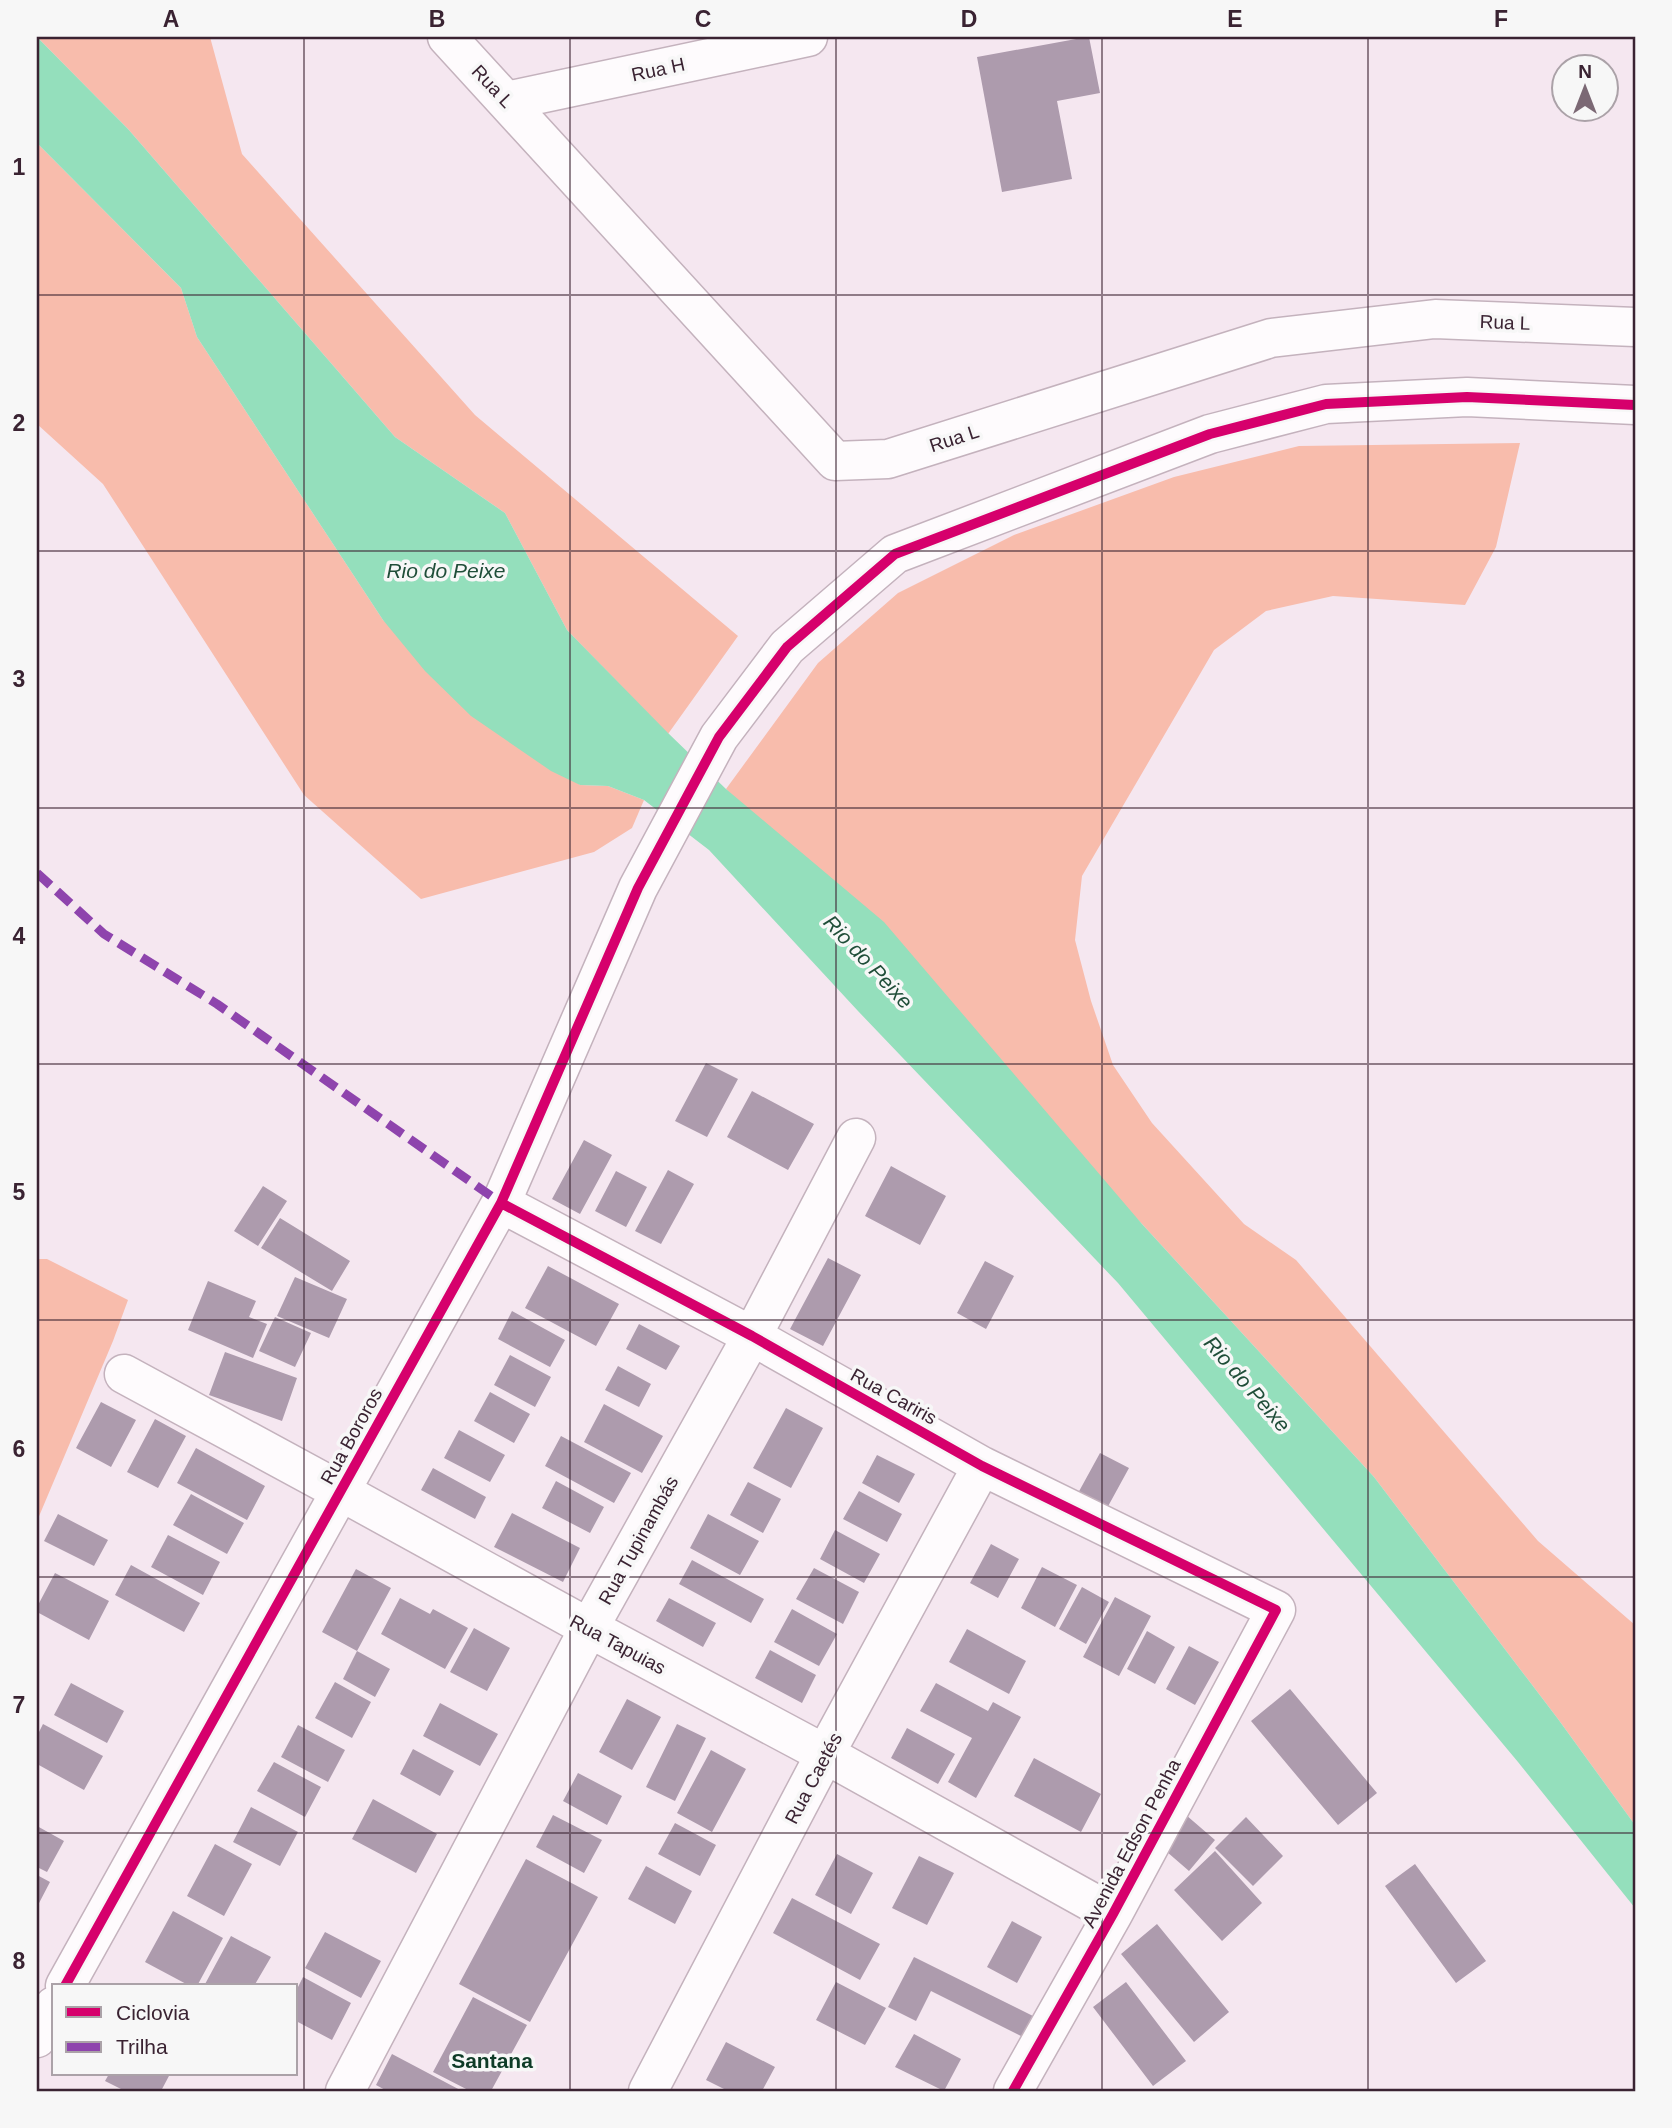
<svg xmlns="http://www.w3.org/2000/svg" width="1672" height="2128" font-family="Arial,sans-serif">
<rect width="100%" height="100%" fill="#f5e7f0"/>
<!-- forest -->
<path fill="#f8bcac" d="M 37,37 L 210,37 L 242,154 L 475,415 L 738,636 L 668,734 L 567,630 L 505,513 L 395,437 L 128,129 Z
M 37,143 L 181,288 L 197,337 L 383,620 L 580,785 L 608,786 L 644,800 L 632,828 L 594,852 L 421,899 L 304,795 L 103,484 L 37,424 Z
M 1520,443 L 1496,547 L 1465,605 L 1333,596 L 1266,611 L 1214,650 L 1082,876 L 1075,940 L 1091,1001 L 1113,1065 L 1152,1123 L 1244,1224 L 1296,1260 L 1538,1541 L 1635,1625 L 1635,1825 L 1558,1719 L 1374,1477 L 1142,1224 L 726,789 L 818,663 L 898,593 L 1014,535 L 1174,477 L 1299,446 Z
M 37,1259 L 47,1259 L 128,1300 L 113,1341 L 37,1521 Z"/>
<!-- water -->
<path fill="#94dfbc" d="M 37,37 L 128,129 L 395,437 L 505,513 L 567,630 L 668,733 L 726,789 L 884,922 L 1142,1224 L 1374,1477 L 1558,1719 L 1635,1825 L 1635,1908 L 1518,1762 L 1118,1283 L 858,1011 L 709,850 L 644,800 L 608,786 L 580,785 L 551,771 L 471,716 L 425,671 L 383,620 L 197,337 L 181,288 L 37,143 Z"/>
<!-- building -->
<path fill="#ad9bad" d="M 1087,37 L 1089,37 L 1100,93 L 1057,101 L 1072,179 L 1002,192 L 977,57 Z
M 706,1063 L 738,1079 L 707,1137 L 675,1121 Z
M 752,1091 L 814,1124 L 788,1170 L 727,1137 Z
M 584,1140 L 612,1155 L 580,1214 L 552,1199 Z
M 891,1166 L 946,1196 L 920,1245 L 865,1216 Z
M 668,1170 L 694,1184 L 661,1244 L 635,1231 Z
M 616,1171 L 647,1187 L 626,1227 L 595,1211 Z
M 263,1186 L 287,1201 L 258,1246 L 234,1231 Z
M 280,1218 L 350,1261 L 332,1291 L 261,1248 Z
M 828,1258 L 861,1275 L 823,1346 L 790,1329 Z
M 985,1261 L 1014,1276 L 986,1329 L 957,1313 Z
M 548,1266 L 619,1304 L 596,1346 L 525,1308 Z
M 295,1277 L 347,1299 L 329,1338 L 277,1316 Z
M 208,1281 L 256,1301 L 249,1317 L 267,1324 L 253,1358 L 188,1330 Z
M 512,1311 L 565,1340 L 550,1367 L 498,1339 Z
M 275,1317 L 311,1333 L 295,1367 L 259,1351 Z
M 639,1324 L 680,1346 L 666,1370 L 626,1349 Z
M 225,1352 L 297,1378 L 282,1421 L 209,1395 Z
M 510,1355 L 551,1377 L 535,1407 L 494,1385 Z
M 618,1366 L 651,1384 L 639,1407 L 605,1390 Z
M 490,1392 L 530,1414 L 514,1443 L 474,1421 Z
M 101,1402 L 136,1420 L 111,1467 L 76,1448 Z
M 604,1404 L 663,1436 L 642,1473 L 584,1442 Z
M 786,1408 L 823,1428 L 791,1488 L 753,1468 Z
M 155,1419 L 186,1436 L 158,1488 L 127,1472 Z
M 459,1430 L 505,1455 L 490,1482 L 444,1458 Z
M 561,1436 L 631,1473 L 614,1503 L 545,1466 Z
M 196,1448 L 265,1486 L 247,1520 L 177,1483 Z
M 1100,1453 L 1129,1468 L 1106,1510 L 1077,1495 Z
M 877,1455 L 915,1474 L 899,1503 L 862,1483 Z
M 433,1468 L 486,1497 L 475,1519 L 421,1490 Z
M 556,1481 L 604,1507 L 590,1533 L 542,1508 Z
M 748,1482 L 781,1499 L 763,1533 L 730,1515 Z
M 859,1491 L 902,1514 L 887,1542 L 843,1519 Z
M 191,1494 L 244,1523 L 227,1554 L 173,1525 Z
M 512,1513 L 580,1548 L 563,1582 L 494,1547 Z
M 58,1514 L 108,1540 L 94,1566 L 44,1541 Z
M 708,1514 L 759,1541 L 740,1575 L 690,1548 Z
M 835,1530 L 880,1554 L 864,1583 L 820,1559 Z
M 168,1535 L 220,1562 L 203,1595 L 151,1567 Z
M 991,1544 L 1019,1559 L 998,1598 L 970,1583 Z
M 692,1560 L 764,1599 L 751,1623 L 679,1584 Z
M 131,1565 L 200,1603 L 184,1632 L 115,1595 Z
M 1042,1567 L 1077,1585 L 1055,1627 L 1021,1608 Z
M 814,1568 L 859,1592 L 843,1624 L 796,1599 Z
M 356,1569 L 391,1588 L 357,1651 L 322,1632 Z
M 55,1573 L 109,1601 L 89,1640 L 37,1612 L 37,1607 Z
M 1082,1587 L 1109,1602 L 1086,1644 L 1059,1629 Z
M 1115,1597 L 1151,1616 L 1119,1676 L 1083,1657 Z
M 400,1598 L 430,1614 L 433,1609 L 468,1628 L 445,1669 L 381,1634 Z
M 669,1598 L 716,1623 L 703,1647 L 656,1621 Z
M 792,1609 L 837,1634 L 819,1666 L 774,1642 Z
M 474,1628 L 510,1648 L 487,1691 L 450,1672 Z
M 967,1629 L 1026,1661 L 1009,1694 L 949,1662 Z
M 1147,1631 L 1175,1647 L 1155,1684 L 1127,1669 Z
M 1189,1646 L 1219,1662 L 1195,1705 L 1166,1689 Z
M 770,1650 L 816,1675 L 802,1703 L 755,1678 Z
M 357,1651 L 390,1669 L 375,1697 L 343,1679 Z
M 335,1682 L 371,1702 L 352,1738 L 315,1718 Z
M 71,1683 L 124,1711 L 107,1743 L 54,1715 Z
M 936,1683 L 988,1711 L 993,1702 L 1021,1717 L 976,1798 L 948,1782 L 972,1738 L 920,1711 Z
M 1290,1689 L 1377,1793 L 1338,1825 L 1251,1721 Z
M 627,1699 L 661,1717 L 632,1770 L 599,1752 Z
M 440,1703 L 498,1734 L 480,1766 L 423,1736 Z
M 43,1724 L 103,1756 L 84,1790 L 37,1764 L 37,1736 Z
M 677,1724 L 706,1738 L 675,1801 L 646,1787 Z
M 298,1725 L 345,1750 L 328,1782 L 281,1757 Z
M 907,1728 L 955,1754 L 938,1784 L 891,1758 Z
M 413,1749 L 454,1771 L 440,1796 L 400,1774 Z
M 711,1750 L 746,1769 L 712,1832 L 677,1813 Z
M 1034,1758 L 1101,1794 L 1081,1832 L 1014,1796 Z
M 274,1762 L 321,1787 L 305,1817 L 257,1791 Z
M 578,1773 L 622,1796 L 607,1825 L 563,1801 Z
M 373,1799 L 437,1834 L 416,1873 L 352,1839 Z
M 251,1807 L 298,1832 L 280,1866 L 233,1842 Z
M 553,1815 L 602,1840 L 584,1873 L 536,1847 Z
M 1186,1815 L 1215,1840 L 1189,1871 L 1159,1845 Z
M 1246,1817 L 1283,1856 L 1253,1886 L 1215,1848 Z
M 675,1823 L 716,1845 L 700,1876 L 658,1854 Z
M 37,1826 L 64,1841 L 47,1872 L 37,1867 Z
M 215,1844 L 252,1864 L 224,1916 L 187,1896 Z
M 1215,1851 L 1262,1903 L 1222,1941 L 1174,1890 Z
M 837,1854 L 873,1873 L 851,1914 L 815,1895 Z
M 919,1856 L 954,1873 L 927,1925 L 892,1908 Z
M 526,1859 L 598,1897 L 530,2022 L 459,1984 Z
M 1415,1864 L 1486,1961 L 1456,1983 L 1385,1886 Z
M 646,1866 L 692,1891 L 675,1924 L 628,1899 Z
M 37,1875 L 50,1882 L 37,1907 Z
M 792,1898 L 880,1944 L 860,1980 L 773,1933 Z
M 173,1911 L 223,1938 L 197,1986 L 190,1986 L 145,1962 Z
M 1012,1921 L 1042,1937 L 1017,1983 L 987,1967 Z
M 1157,1924 L 1229,2012 L 1194,2042 L 1121,1954 Z
M 325,1932 L 381,1961 L 361,1998 L 305,1968 Z
M 231,1936 L 271,1957 L 254,1986 L 204,1986 Z
M 914,1957 L 1033,2016 L 1023,2037 L 931,1991 L 916,2021 L 888,2007 Z
M 303,1977 L 351,2003 L 332,2040 L 296,2021 L 296,1991 Z
M 836,1982 L 886,2008 L 865,2045 L 816,2020 Z
M 1126,1982 L 1186,2061 L 1153,2086 L 1093,2007 Z
M 473,1997 L 527,2025 L 491,2091 L 470,2091 L 433,2072 Z
M 914,2034 L 961,2059 L 944,2091 L 895,2067 Z
M 726,2042 L 775,2067 L 762,2091 L 728,2091 L 706,2080 Z
M 392,2054 L 462,2091 L 387,2091 L 376,2085 Z
M 109,2074 L 170,2074 L 161,2091 L 125,2091 L 105,2081 Z"/>
<g fill="none" stroke-linecap="round" stroke-linejoin="round">
<defs>
<path id="street" d="M 447,37 L 835,461 L 888,459 L 1271,338 L 1435,319 L 1635,327
M 507,101 L 808,37
M 501,1203 L 752,1336 L 982,1466 L 1276,1610 L 1113,1914 L 1013,2091
M 124,1374 L 340,1491 L 589,1628 L 825,1754 L 1113,1914
M 65,1986 L 501,1203 L 638,888 L 719,737 L 787,647 L 895,554 L 1210,434 L 1326,404 L 1467,397 L 1635,405
M 37,2038 L 54,2006
M 345,2091 L 589,1628 L 752,1336 L 856,1138
M 648,2091 L 825,1754 L 982,1466"/>
</defs>
<!-- street casing -->
<use href="#street" stroke="#c4b2bd" stroke-width="41"/>
<!-- street -->
<use href="#street" stroke="#fefbfd" stroke-width="38"/>
<!-- quiet -->
<path stroke="#8e44ad" stroke-width="9" stroke-dasharray="18 9" stroke-linecap="butt" d="M 37,873 L 104,934 L 217,1004 L 501,1203"/>
<defs>
<path id="cycleway" d="M 501,1203 L 752,1336 L 982,1466 L 1276,1610 L 1113,1914 L 1013,2091
M 65,1986 L 501,1203 L 638,888 L 719,737 L 787,647 L 895,554 L 1210,434 L 1326,404 L 1467,397 L 1635,405"/>
</defs>
<!-- cycleway casing -->
<use href="#cycleway" stroke="#f7f7f7" stroke-width="15"/>
<!-- cycleway -->
<use href="#cycleway" stroke="#d6006c" stroke-width="10"/>
</g>
<!-- grid -->
<path fill="none" stroke="#3a2332" stroke-width="2" stroke-opacity="0.55" d="M 304,37 L 304,2091M 570,37 L 570,2091M 836,37 L 836,2091M 1102,37 L 1102,2091M 1368,37 L 1368,2091M 37,295 L 1635,295M 37,551 L 1635,551M 37,808 L 1635,808M 37,1064 L 1635,1064M 37,1320 L 1635,1320M 37,1577 L 1635,1577M 37,1833 L 1635,1833"/>
<g text-anchor="middle" stroke-width="7" stroke-linejoin="round" paint-order="stroke">
<!-- street labels -->
<g font-size="19" fill="#3a2332" stroke="#f7f7f7">
<text transform="translate(658 69) rotate(-12)" y="7">Rua H</text>
<text transform="translate(493 86) rotate(47)" y="7">Rua L</text>
<text transform="translate(1505 322) rotate(2)" y="7">Rua L</text>
<text transform="translate(954 438) rotate(-18)" y="7">Rua L</text>
<text transform="translate(894 1396) rotate(29)" y="7">Rua Cariris</text>
<text transform="translate(351 1436) rotate(-61)" y="7">Rua Bororos</text>
<text transform="translate(638 1540) rotate(-61)" y="7">Rua Tupinambás</text>
<text transform="translate(618 1644) rotate(28)" y="7">Rua Tapuias</text>
<text transform="translate(813 1778) rotate(-62)" y="7">Rua Caetés</text>
<text transform="translate(1131 1843) rotate(-62)" y="7">Avenida Edson Penha</text>
</g>
<!-- water labels -->
<g font-size="21" font-style="italic" fill="#204e39" stroke="#f7f7f7">
<text x="446" y="578">Rio do Peixe</text>
<text transform="translate(868 962) rotate(47)" y="7">Rio do Peixe</text>
<text transform="translate(1247 1384) rotate(49)" y="7">Rio do Peixe</text>
</g>
<!-- neighbourhood labels -->
<g font-size="21" font-weight="bold" fill="#0e3b27" stroke="#f7f7f7">
<text x="492" y="2068">Santana</text>
</g>
</g>
<!-- border -->
<rect width="1672" height="2128" fill="none" stroke="#f7f7f7" stroke-width="77"/>
<!-- legend -->
<rect x="52" y="1984" width="245" height="91" fill="#f7f7f7" stroke="#aba2a8" stroke-width="2"/>
<rect x="66" y="2007" width="35" height="10" fill="#d6006c" stroke="#aba2a8" stroke-width="2"/>
<text x="116" y="2020" font-size="21" fill="#3a2332">Ciclovia</text>
<rect x="66" y="2042" width="35" height="10" fill="#8e44ad" stroke="#aba2a8" stroke-width="2"/>
<text x="116" y="2054" font-size="21" fill="#3a2332">Trilha</text>
<!-- north arrow -->
<g transform="translate(1585 88)"><circle r="33" fill="#f7f7f7" stroke="#aba2a8" stroke-width="2"/>
<path d="M0-5L12 26L0 18L-12 26Z" fill="#7b6874"/>
<text y="-10" font-size="19" font-weight="bold" text-anchor="middle" fill="#3a2332">N</text>
</g>
<rect x="38" y="38" width="1596" height="2052" fill="none" stroke="#3a2332" stroke-width="2.5"/>
<g font-size="23" text-anchor="middle" font-weight="bold" fill="#3a2332">
<text x="171" y="27">A</text>
<text x="437" y="27">B</text>
<text x="703" y="27">C</text>
<text x="969" y="27">D</text>
<text x="1235" y="27">E</text>
<text x="1501" y="27">F</text>
<text x="19" y="175">1</text>
<text x="19" y="431">2</text>
<text x="19" y="687">3</text>
<text x="19" y="944">4</text>
<text x="19" y="1200">5</text>
<text x="19" y="1457">6</text>
<text x="19" y="1713">7</text>
<text x="19" y="1969">8</text>
</g>
</svg>
